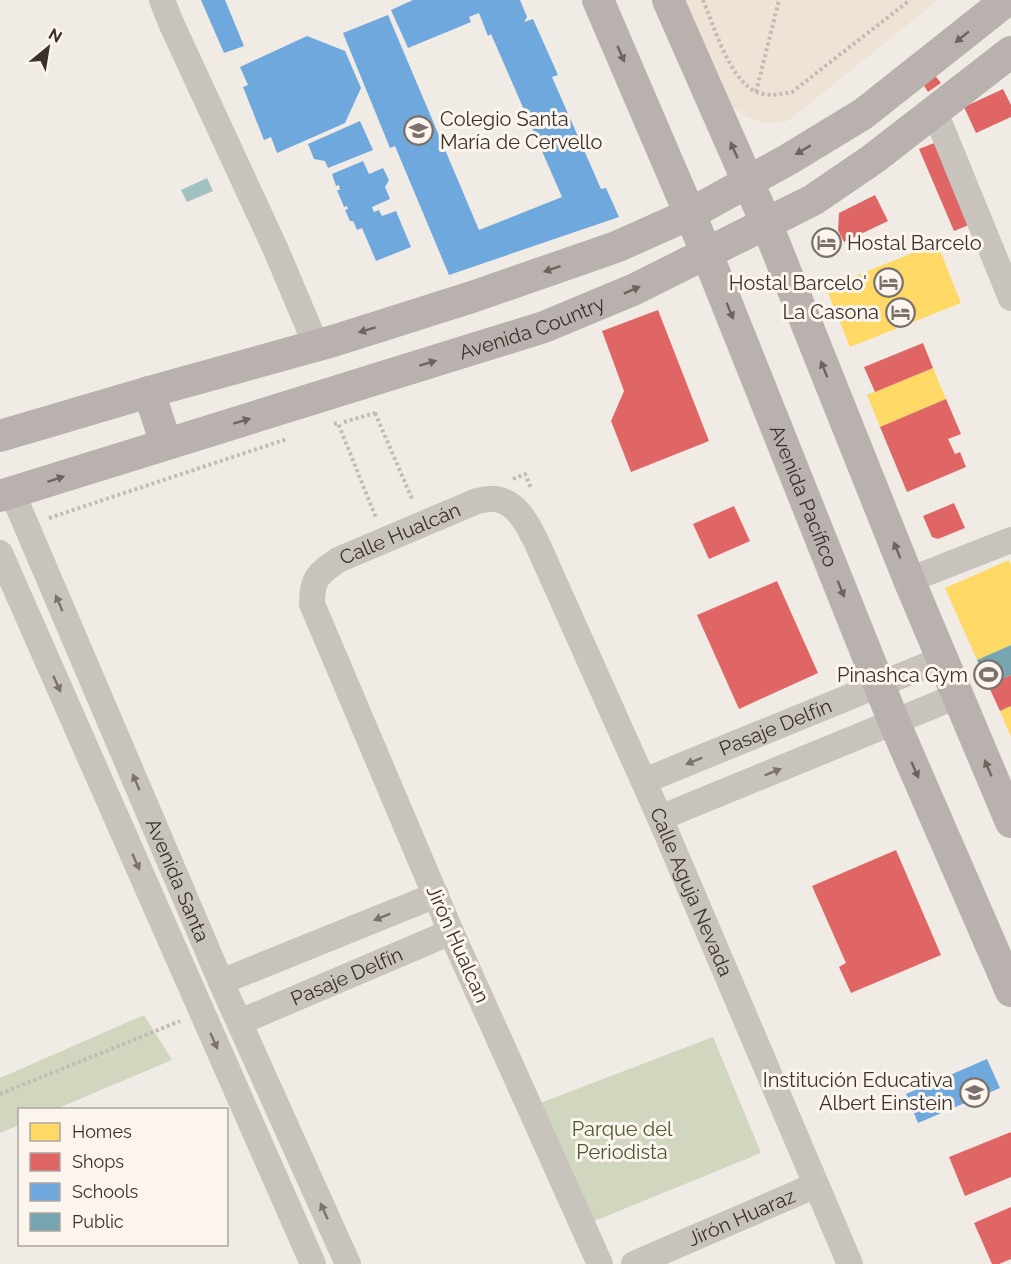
<svg xmlns="http://www.w3.org/2000/svg" width="1011" height="1264" font-family="Raleway,sans-serif">
<rect width="100%" height="100%" fill="#f0ebe5"/>
<!-- green -->
<path fill="#d1d6bf" d="M 144,1015 L 172,1060 L 56,1109 L 20,1110 L 19,1125 L 0,1133 L 0,1078 Z
M 713,1037 L 761,1153 L 587,1224 L 535,1105 Z"/>
<!-- plaza -->
<path fill="#eee3d5" d="M 681,0 L 938,0 L 788,121 L 764,123 L 745,116 L 730,105 Z"/>
<!-- water -->
<path fill="#a1c2c1" d="M 207,178 L 213,191 L 187,202 L 181,190 Z"/>
<!-- homes -->
<path fill="#ffd966" d="M 937,243 L 961,303 L 850,347 L 826,288 Z
M 933,368 L 946,399 L 880,427 L 867,395 Z
M 1009,560 L 1011,565 L 1011,645 L 977,660 L 945,588 Z
M 1011,706 L 1011,737 L 1000,711 Z"/>
<!-- shops -->
<path fill="#e06666" d="M 933,73 L 941,83 L 928,92 L 921,81 Z
M 1003,89 L 1011,105 L 1011,117 L 976,133 L 964,107 Z
M 942,140 L 976,222 L 954,231 L 919,149 Z
M 875,195 L 888,221 L 844,242 L 838,230 L 839,213 Z
M 658,310 L 709,441 L 631,472 L 611,421 L 624,391 L 602,331 Z
M 923,343 L 933,368 L 875,392 L 864,367 Z
M 946,399 L 961,434 L 948,439 L 955,454 L 960,452 L 966,467 L 907,492 L 880,427 Z
M 954,503 L 965,528 L 938,539 L 932,537 L 923,516 Z
M 734,506 L 750,541 L 709,559 L 693,524 Z
M 777,581 L 818,673 L 739,709 L 697,615 Z
M 1011,675 L 1011,706 L 1000,711 L 988,685 Z
M 896,850 L 941,955 L 851,993 L 839,967 L 846,963 L 812,886 Z
M 1011,1132 L 1011,1177 L 965,1196 L 949,1157 Z
M 1011,1207 L 1011,1259 L 999,1264 L 992,1264 L 974,1223 Z"/>
<!-- schools -->
<path fill="#6fa8dc" d="M 201,0 L 225,0 L 244,46 L 224,53 Z
M 413,0 L 520,0 L 527,17 L 524,22 L 533,19 L 558,75 L 552,77 L 601,189 L 606,188 L 619,217 L 449,275 L 395,146 L 390,148 L 343,33 L 388,15 L 479,230 L 562,197 L 491,34 L 488,36 L 479,13 L 469,17 L 471,22 L 408,48 L 391,10 Z
M 307,36 L 345,51 L 361,88 L 345,123 L 277,153 L 271,137 L 264,140 L 243,87 L 248,85 L 240,67 Z
M 360,121 L 373,150 L 328,168 L 325,161 L 314,159 L 308,144 Z
M 363,161 L 369,174 L 383,168 L 389,180 L 385,187 L 390,199 L 372,207 L 374,212 L 379,210 L 382,216 L 396,211 L 411,247 L 376,261 L 362,228 L 357,230 L 353,221 L 350,221 L 345,210 L 348,209 L 347,206 L 344,207 L 337,190 L 340,190 L 339,185 L 336,186 L 332,174 Z
M 987,1059 L 1000,1088 L 918,1123 L 906,1094 Z"/>
<!-- public -->
<path fill="#76a5af" d="M 1011,645 L 1011,675 L 988,685 L 977,660 Z"/>
<g fill="none" stroke-linecap="round" stroke-linejoin="round">
<!-- path -->
<path stroke="#c2bbb6" stroke-width="4" stroke-dasharray="3 3" stroke-linecap="butt" d="M 703,0 C 714,26 729,79 756,92 C 768,97 780,94 792,92 L 910,0
M 756,92 L 779,0
M 375,413 L 413,501
M 344,422 L 375,413 L 374,411
M 334,424 L 338,423 L 376,518
M 513,479 L 525,474 L 531,488
M 49,518 L 287,439
M 0,1094 L 180,1021"/>
<!-- minor -->
<g stroke="#c9c3be" stroke-width="26">
<path d="M 162,0 L 171,23 L 276,250 L 316,345"/>
<path d="M 935,112 L 1011,298"/>
<path id="s1" d="M 12,492 L 221,982 L 348,1264"/>
<path d="M 0,553 L 313,1264"/>
<path d="M 909,580 L 1011,540"/>
<path id="s2" d="M 644,781 L 942,659"/>
<path d="M 660,818 L 957,696"/>
<path d="M 221,982 L 436,895"/>
<path id="s3" d="M 240,1022 L 451,932"/>
<path id="s4" d="M 600,1264 L 451,932 L 312,604 C 312,578 318,574 338,560 L 477,501 C 483,500 491,498 496,499 C 518,503 527,524 536,541 L 660,818 L 850,1264"/>
<path id="s5" d="M 634,1264 L 816,1185"/>
</g>
<!-- major -->
<g stroke="#b8b1ad" stroke-width="32">
<path id="s6" d="M 598,0 L 707,254 L 894,722 L 1011,991"/>
<path d="M 668,0 L 767,225 L 909,580 L 1011,822"/>
<path d="M 149,392 L 166,444"/>
<path d="M 0,436 L 149,392 L 333,341 L 472,297 L 616,247 L 690,214 L 789,159 L 863,114 L 1007,0"/>
<path id="s7" d="M 0,496 L 544,327 L 635,289 L 813,200 L 873,159 L 1011,52"/>
</g>
</g>
<!-- one-way arrows -->
<defs><path id="oneway-solid" d="M-6-.8H1V-3.2L6.5 0L1 3.2V.8H-6Z" transform="scale(1.5)"/></defs>
<g fill="#6d645f">
<use href="#oneway-solid" transform="translate(962 37) rotate(141)"/>
<use href="#oneway-solid" transform="translate(621 54) rotate(67)"/>
<use href="#oneway-solid" transform="translate(734 150) rotate(-114)"/>
<use href="#oneway-solid" transform="translate(803 150) rotate(149)"/>
<use href="#oneway-solid" transform="translate(552 269) rotate(161)"/>
<use href="#oneway-solid" transform="translate(632 290) rotate(-24)"/>
<use href="#oneway-solid" transform="translate(730 311) rotate(68)"/>
<use href="#oneway-solid" transform="translate(367 330) rotate(163)"/>
<use href="#oneway-solid" transform="translate(428 363) rotate(-17)"/>
<use href="#oneway-solid" transform="translate(824 369) rotate(-112)"/>
<use href="#oneway-solid" transform="translate(242 421) rotate(-17)"/>
<use href="#oneway-solid" transform="translate(56 479) rotate(-18)"/>
<use href="#oneway-solid" transform="translate(897 550) rotate(-112)"/>
<use href="#oneway-solid" transform="translate(841 589) rotate(68)"/>
<use href="#oneway-solid" transform="translate(988 768) rotate(-113)"/>
<use href="#oneway-solid" transform="translate(915 770) rotate(66)"/>
</g>
<g fill="#7b726d">
<use href="#oneway-solid" transform="translate(59 603) rotate(-113)"/>
<use href="#oneway-solid" transform="translate(57 684) rotate(66)"/>
<use href="#oneway-solid" transform="translate(694 761) rotate(158)"/>
<use href="#oneway-solid" transform="translate(773 772) rotate(-22)"/>
<use href="#oneway-solid" transform="translate(136 782) rotate(-113)"/>
<use href="#oneway-solid" transform="translate(136 862) rotate(66)"/>
<use href="#oneway-solid" transform="translate(382 917) rotate(158)"/>
<use href="#oneway-solid" transform="translate(214 1041) rotate(66)"/>
<use href="#oneway-solid" transform="translate(324 1211) rotate(-114)"/>
</g>
<!-- icons -->
<defs>
<symbol id="university-ring" viewBox="-11 -11 22 22"><circle r="9.5" fill="#fbf5ee" stroke="#7a716c" stroke-width="1.5"/><path d="M0-5L7-2L0 1L-7-2ZM-4 1L0 2.5L4 1V4Q0 6-4 4Z" fill="#7a716c"/></symbol>
<symbol id="hotel-ring" viewBox="-11 -11 22 22"><circle r="9.5" fill="#fbf5ee" stroke="#7a716c" stroke-width="1.5"/><path d="M-6-4.5h1.5V1H6V5H4.5V3h-9V5H-6ZM-4 0a1.8 1.8 0 1 1 3.6 0ZM.5 0V-2.5h3Q6-2.5 6 0Z" fill="#7a716c"/></symbol>
<symbol id="stadium-ring" viewBox="-11 -11 22 22"><circle r="9.5" fill="#fbf5ee" stroke="#7a716c" stroke-width="1.5"/><path d="M0-5a6.5 5 0 1 0 0 10a6.5 5 0 1 0 0-10ZM-3.5-1.8h7v3.6h-7Z" fill="#7a716c"/></symbol>
<symbol id="school-ring" viewBox="-11 -11 22 22"><circle r="9.5" fill="#fbf5ee" stroke="#7a716c" stroke-width="1.5"/><path d="M0-5L7-2L0 1L-7-2ZM-4 1L0 2.5L4 1V4Q0 6-4 4Z" fill="#7a716c"/></symbol>
</defs>
<g fill-rule="evenodd">
<use href="#university-ring" x="402" y="114" width="33" height="33"/>
<use href="#hotel-ring" x="810" y="226" width="33" height="33"/>
<use href="#hotel-ring" x="872" y="266" width="33" height="33"/>
<use href="#hotel-ring" x="884" y="296" width="33" height="33"/>
<use href="#stadium-ring" x="972" y="658" width="33" height="33"/>
<use href="#school-ring" x="958" y="1076" width="33" height="33"/>
</g>
<g text-anchor="middle" stroke-width="6" stroke-linejoin="round" paint-order="stroke">
<!-- poi labels -->
<g font-size="20" fill="#3b302b" stroke="#fbf5ee" text-anchor="end">
<text x="440" y="126" text-anchor="start">Colegio Santa<tspan x="440" dy="23">María de Cervello</tspan></text>
<text x="847" y="250" text-anchor="start">Hostal Barcelo</text>
<text x="867" y="290">Hostal Barcelo'</text>
<text x="879" y="319">La Casona</text>
<text x="968" y="682">Pinashca Gym</text>
<text x="953" y="1087">Institución Educativa<tspan x="953" dy="23">Albert Einstein</tspan></text>
</g>
<!-- street labels -->
<g font-size="20" fill="#3b302b" stroke="#fbf5ee">
<text dy="7" stroke="none"><textPath href="#s7" startOffset="558">Avenida Country</textPath></text>
<text dy="7" stroke="none"><textPath href="#s6" startOffset="537">Avenida Pacífico</textPath></text>
<text dy="7" stroke="none"><textPath href="#s4" startOffset="842">Calle Hualcán</textPath></text>
<text dy="7" stroke="none"><textPath href="#s2" startOffset="142">Pasaje Delfín</textPath></text>
<text dy="7" stroke="none"><textPath href="#s1" startOffset="422">Avenida Santa</textPath></text>
<text dy="7" stroke="none"><textPath href="#s4" startOffset="1389">Calle Aguja Nevada</textPath></text>
<text transform="translate(458 944) rotate(66)" y="7">Jirón Hualcan</text>
<text dy="7" stroke="none"><textPath href="#s3" startOffset="116">Pasaje Delfín</textPath></text>
<text dy="7" stroke="none"><textPath href="#s5" startOffset="117">Jirón Huaraz</textPath></text>
</g>
<!-- park labels -->
<g font-size="20" fill="#4a5a2e" stroke="#fbf5ee">
<text x="622" y="1136">Parque del<tspan x="622" dy="23">Periodista</tspan></text>
</g>
</g>
<!-- legend -->
<rect x="18" y="1108" width="210" height="138" fill="#fbf5ee" stroke="#aea6a0" stroke-width="1.5"/>
<rect x="30" y="1123" width="30" height="18" fill="#ffd966" stroke="#aea6a0" stroke-width="1.5"/>
<text x="72" y="1138" font-size="18" fill="#3b302b">Homes</text>
<rect x="30" y="1153" width="30" height="18" fill="#e06666" stroke="#aea6a0" stroke-width="1.5"/>
<text x="72" y="1168" font-size="18" fill="#3b302b">Shops</text>
<rect x="30" y="1183" width="30" height="18" fill="#6fa8dc" stroke="#aea6a0" stroke-width="1.5"/>
<text x="72" y="1198" font-size="18" fill="#3b302b">Schools</text>
<rect x="30" y="1213" width="30" height="18" fill="#76a5af" stroke="#aea6a0" stroke-width="1.5"/>
<text x="72" y="1228" font-size="18" fill="#3b302b">Public</text>
<!-- north arrow -->
<g transform="translate(48 48) rotate(30)" stroke="#fbf5ee" stroke-width="4.5" paint-order="stroke">
<path d="M0-4.5L10 22L0 15L-10 22Z" fill="#3b302b"/>
<text y="-9" font-size="16" font-weight="bold" text-anchor="middle" fill="#3b302b">N</text>
</g>
</svg>
